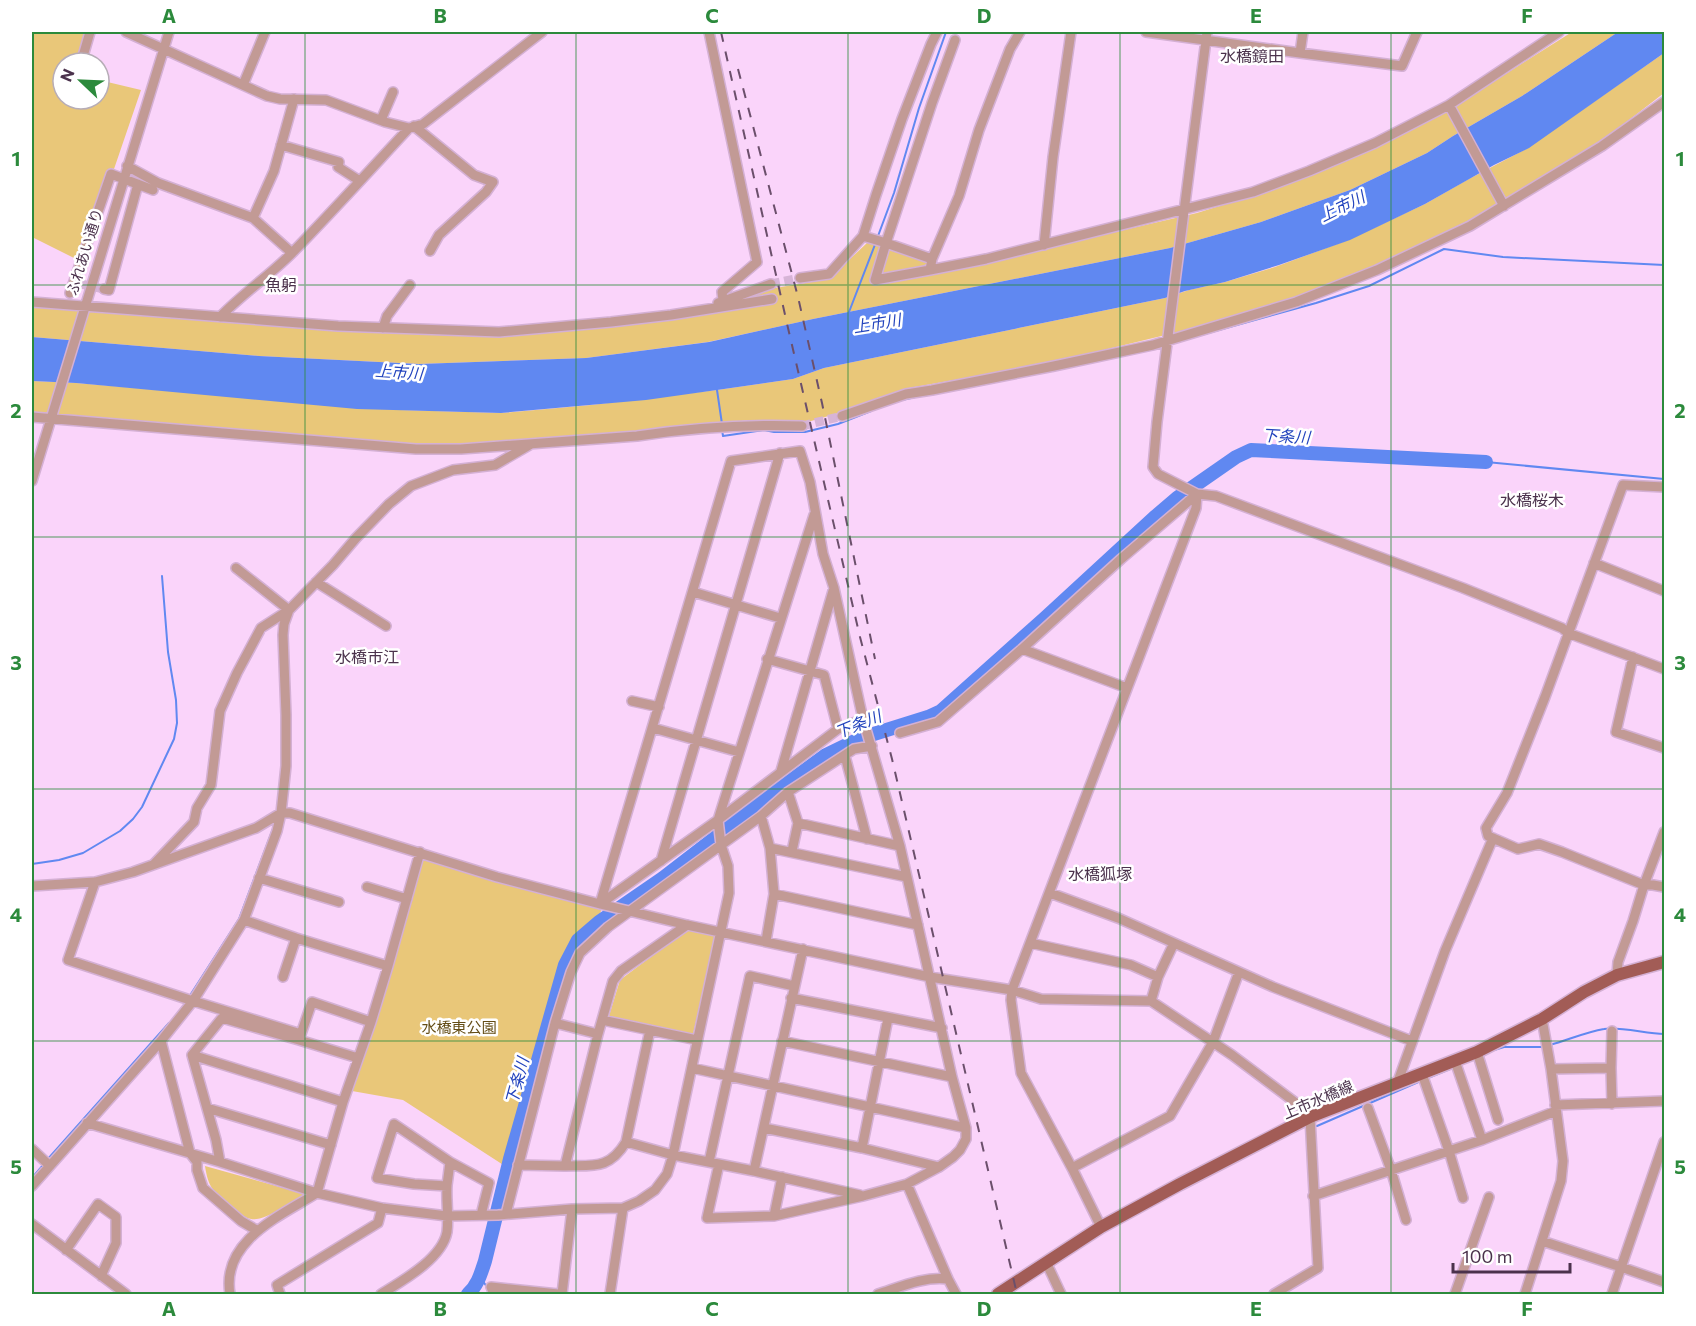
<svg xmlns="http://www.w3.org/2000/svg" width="1696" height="1326" font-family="Commissioner,'Noto Sans JP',sans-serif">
<rect width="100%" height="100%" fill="#fad4fa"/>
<!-- green -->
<path fill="#e9c779" d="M 32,32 L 86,32 L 78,63 L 63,63 L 63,99 L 99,99 L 99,80 L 141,90 L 114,169 L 110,168 L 76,259 L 32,237 Z
M 1572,32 L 1618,32 L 1522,96 L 1453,136 L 1427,153 L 1350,190 L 1261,222 L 1170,248 L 813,319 L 708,342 L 586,358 L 419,364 L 259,356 L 32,337 L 32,307 L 371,332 L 515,334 L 624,325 L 705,314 L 763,290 L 829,279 L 868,242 L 938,264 L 1016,255 L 1197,213 L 1274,189 L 1353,156 L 1447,111 Z
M 1664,53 L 1664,93 L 1603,140 L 1492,209 L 1368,270 L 1304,296 L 1182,331 L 1050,363 L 909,388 L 839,413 L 804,423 L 749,420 L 621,436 L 473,445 L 433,445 L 32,413 L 32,381 L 76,383 L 400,410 L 501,413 L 591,405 L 717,390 L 793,379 L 824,368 L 1165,298 L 1189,290 L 1225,282 L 1275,267 L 1348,240 L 1425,204 L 1467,180 L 1526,149 Z
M 420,852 L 601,910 L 599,922 L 578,940 L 565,965 L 508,1168 L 403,1100 L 352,1091 Z
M 688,929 L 716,936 L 693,1034 L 609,1016 L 620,980 Z
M 205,1166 L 305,1194 C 293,1201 264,1222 251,1219 C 241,1217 233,1207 225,1201 C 211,1189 208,1185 205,1166 Z"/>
<!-- water -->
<path fill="#6088f1" d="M 1618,32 L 1664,32 L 1664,53 L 1529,148 L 1494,165 L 1425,204 L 1350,240 L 1279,265 L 1225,282 L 1185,291 L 1165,298 L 824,368 L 793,379 L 717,390 L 646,400 L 501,413 L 357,409 L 76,383 L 32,381 L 32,337 L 259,356 L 419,364 L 586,358 L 709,342 L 813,319 L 1170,248 L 1261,222 L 1350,190 L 1427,153 L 1453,136 L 1522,96 Z"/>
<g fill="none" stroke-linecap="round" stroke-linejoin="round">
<!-- stream -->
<path stroke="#6088f1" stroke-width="2" d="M 878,236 L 894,193 L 919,108 L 946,32
M 849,312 L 876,242
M 1201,335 L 1316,303 L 1369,286 L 1444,249 L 1503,257 L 1664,265
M 717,390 L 722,424
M 955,390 L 1126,355
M 902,400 L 920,396
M 722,430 L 723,436 L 764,430 L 774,432 L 805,432 L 838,424 L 871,411
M 1486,462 L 1664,479
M 32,864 L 59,860 L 83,853 L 120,831 L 133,819 L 142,807 L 174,739 L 177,723 L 176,700 L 168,652 L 162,576
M 189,997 L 239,919 L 274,826
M 179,1012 L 186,1002
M 1550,1045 C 1568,1040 1586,1032 1604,1029 C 1619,1026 1647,1034 1664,1034
M 1491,1051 L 1504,1047 L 1545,1047
M 1428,1078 L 1450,1069
M 1317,1126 L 1423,1080
M 47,1160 L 169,1023
M 32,1178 L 44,1164
M 480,1277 L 487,1287"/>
<!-- river -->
<path stroke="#6088f1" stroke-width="14" d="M 468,1294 C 478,1285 481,1273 485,1261 L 510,1159 L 565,965 L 578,940 L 599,922 L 663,878 L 760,803 L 826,755 L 861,738 L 928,717 L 941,711 L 1044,619 L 1156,516 L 1177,498 L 1236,457 L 1251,450 L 1486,462"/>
<!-- minor-tunnel -->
<path stroke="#d7b4d7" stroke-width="9" stroke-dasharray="9 4.5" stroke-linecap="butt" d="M 81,284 L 104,289
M 771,284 L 800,278
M 802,426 L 842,416"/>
<defs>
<path id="minor" d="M 126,32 L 267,96 L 280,99 L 326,100 L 385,122 L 409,128 L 423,124 L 542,32
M 709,32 L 757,262 L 722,292 L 723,300
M 1020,32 L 1010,49 L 979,130 L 959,196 L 932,259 L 930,270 L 986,259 L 1253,192 L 1309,171 L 1375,143 L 1449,105 L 1559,32
M 1146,32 L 1300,53
M 1207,32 L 1157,422 L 1153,467 L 1158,474 L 1197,494 L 1216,496 L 1463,588 L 1562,628 L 1568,633 L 1664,669
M 1303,32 L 1300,53 L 1402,66 L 1417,32
M 81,63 L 90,32
M 243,85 L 265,32
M 1449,105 L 1504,206
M 381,120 L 393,92
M 414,126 L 474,175 L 493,182 L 486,192 L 439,235 L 430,251
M 281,145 L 339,162 L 338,167 L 360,181
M 127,166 L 158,183 L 253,218
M 863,236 L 886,243 L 875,280 L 930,270
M 1044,245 L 1053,157 L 1071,32
M 292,253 L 253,218 L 274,171 L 294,99
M 932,259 L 886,243 L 932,103 L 955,40
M 800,278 L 829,274 L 863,236 L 876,195 L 902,119 L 931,44 L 937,32
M 104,289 L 109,290 L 138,184
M 70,293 L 111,174 L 153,190
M 32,302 L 338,326 L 499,332 L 611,322 L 671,315 L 772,299
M 718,303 L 771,284
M 220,317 C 242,294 269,276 292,253 C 332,212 370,170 409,128
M 383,328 L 387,316 L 410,285
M 842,416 L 906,394 L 932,390 L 1054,366 L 1153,345 L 1296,302 L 1377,270 L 1470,226 L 1602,146 L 1664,102
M 32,417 L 416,449 L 461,449 L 637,436 C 691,428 747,424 802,426
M 32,481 L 169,32
M 1664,487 L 1623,485 L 1545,697 L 1507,793 L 1486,828 L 1488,836 L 1518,849 L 1539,844 L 1562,852 L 1644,885 L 1653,885 L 1664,887
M 1594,563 L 1664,591
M 316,582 L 386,626
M 693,592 L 780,618
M 1022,649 L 1127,688
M 1633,657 L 1616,732 L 1664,748
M 767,659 L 824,675 L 838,729
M 632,701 L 659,707
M 653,728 L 739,752
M 900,733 L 938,722 L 1022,649 L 1121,559 L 1197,494
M 845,756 L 867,839
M 781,771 L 833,591
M 788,792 L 798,823 L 792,851
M 761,816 L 770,848 L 774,894 L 766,941
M 798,823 L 900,846
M 770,848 L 907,877
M 661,861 L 780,453
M 154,864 L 194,822 L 197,808 L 211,785 L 220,711 L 237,673 L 261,628 L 289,610 L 236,568
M 259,878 L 339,902
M 95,882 L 68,960 L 193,1001 L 301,1034 L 299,1040 L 358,1058
M 32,886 L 95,882 L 133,872 L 256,828 L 281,813 L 290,813 L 497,877 L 600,904 L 687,925 L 930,977 L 1012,990 L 1041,999 L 1151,1001 L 1232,1055 L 1308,1112 L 1310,1117 L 1318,1268 L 1274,1294
M 367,887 L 407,899
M 1050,893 L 1118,918 L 1273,987 L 1412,1041
M 774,894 L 918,925
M 600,904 L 731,461 L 800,451 L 810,482 L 823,554 L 834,588 L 863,719 L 900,846 L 952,1077 L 966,1128 L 966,1139 L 960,1150 L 953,1157 L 939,1167 L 907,1184 L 863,1196 L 774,1216 L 707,1218 L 719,1164
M 600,904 L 718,820 L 838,729 L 863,719
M 244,920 L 296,938 L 388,966
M 1030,943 L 1131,965 L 1158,977
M 1617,975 L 1618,962 L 1633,921 L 1644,885 L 1664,832
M 283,977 L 296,938
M 791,998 L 942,1028
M 1151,1001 L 1158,977 L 1174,943
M 602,1020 L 613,981 L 621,971 L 687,925
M 555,1023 L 598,1034 L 602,1020 L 697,1040
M 301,1034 L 312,1002 L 371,1022
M 161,1041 L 190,1153 L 197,1162 L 197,1170 L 203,1188 L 241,1221 L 258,1231
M 782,1041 L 952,1077
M 1477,1052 L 1498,1120
M 192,1055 L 343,1102
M 192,1055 L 222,1018 L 299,1040
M 192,1055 L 216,1140 L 220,1162
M 1455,1061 L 1482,1140
M 692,1068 L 966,1128
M 1611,1068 L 1612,1031
M 1551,1069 L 1611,1068 L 1612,1104
M 1422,1074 L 1449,1151 L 1463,1198
M 1397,1084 L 1445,951 L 1493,838
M 1555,1105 L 1664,1101
M 207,1108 L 331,1145
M 1368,1108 L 1391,1170 L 1406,1220
M 87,1123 L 220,1162 L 317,1193 L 382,1208 L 447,1216 L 498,1215 L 572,1209 L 623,1208 L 639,1201 L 655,1190 L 667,1174 L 673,1155 L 729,893 L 728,866 L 721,845 L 718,820 L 814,515
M 764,1128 L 862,1148 L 939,1167
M 626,1142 L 673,1155 L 754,1171 L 860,1195
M 862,1148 L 888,1018
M 32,1149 L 50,1166
M 709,1162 L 750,976 L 794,986
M 518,1165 L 565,1166 L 598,1034
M 565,1166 C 593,1165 609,1170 626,1142 L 650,1030
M 1072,1168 L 1170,1116 L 1213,1042 L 1239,972
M 754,1171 L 803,949
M 907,1184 L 948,1279
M 32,1186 L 161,1041 L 193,1001 L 244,920 L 277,831 L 281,813 L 286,766 L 286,715 L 283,635 L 284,624 L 289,610 L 333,565 L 356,538 L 389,504 L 411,486 L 453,470 L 495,465 L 531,444
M 447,1186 L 414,1184 L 377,1178 L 394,1124 L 450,1162
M 1313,1196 L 1482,1140 L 1556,1111
M 506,1214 L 555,1023 L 571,972 L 580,953 L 608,927 L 761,816 L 788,792 L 854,749 L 872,746
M 774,1216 L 782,1177
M 32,1224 L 126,1294
M 1101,1227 L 1073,1170 L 1021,1073 L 1011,1000 L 1012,990 L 1196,508 L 1197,494
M 1542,1241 L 1621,1267 L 1664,1282
M 66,1250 L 98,1204 L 116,1217 L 116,1243 L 101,1276
M 1046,1262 L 1061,1294
M 230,1294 C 221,1241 280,1216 317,1193 L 343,1102 L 371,1022 L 388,966 L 420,852
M 280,1294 L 277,1285 L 378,1223 L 382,1208
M 381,1294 C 402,1281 442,1259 447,1232 C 449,1217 446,1201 447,1185 C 448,1178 449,1170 450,1162 L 489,1183 L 481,1215
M 494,1294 L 491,1287 L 558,1294
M 562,1294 L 572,1209
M 610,1294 L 623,1208
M 878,1294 C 900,1287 924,1276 948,1279 L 956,1294
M 1455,1294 L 1489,1197
M 1525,1294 L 1561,1181 L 1563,1161 L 1551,1069 L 1542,1019
M 1612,1294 L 1664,1142"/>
<path id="major" d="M 998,1294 L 1101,1227 L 1180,1184 L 1310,1117 L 1477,1052 L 1542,1019 L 1584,992 L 1617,975 L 1664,962"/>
</defs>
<!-- minor casing -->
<use href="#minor" stroke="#d4b0d4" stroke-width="12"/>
<!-- major casing -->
<use href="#major" stroke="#d4b0d4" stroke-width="15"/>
<!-- minor -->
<use href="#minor" stroke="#c29a95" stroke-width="9"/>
<!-- major -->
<use href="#major" stroke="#a25c56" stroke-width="12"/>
<!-- rail -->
<path stroke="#6b4f6b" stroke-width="2" stroke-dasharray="10 10" stroke-linecap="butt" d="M 721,32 L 788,328 L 860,637 L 892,759 L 1017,1294
M 738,69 L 798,297 L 822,403 L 875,659"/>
</g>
<!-- grid -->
<path fill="none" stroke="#2c8a3c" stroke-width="1.5" stroke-opacity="0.55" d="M 305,32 L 305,1294M 576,32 L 576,1294M 848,32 L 848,1294M 1120,32 L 1120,1294M 1391,32 L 1391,1294M 32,285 L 1664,285M 32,537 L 1664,537M 32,789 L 1664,789M 32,1041 L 1664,1041"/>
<g text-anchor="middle" stroke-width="5" stroke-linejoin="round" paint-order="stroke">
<!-- street labels -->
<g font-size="15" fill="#4b324c" stroke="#fff">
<text transform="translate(85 252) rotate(-73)" y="5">ふれあい通り</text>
<text transform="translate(1318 1100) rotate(-23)" y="5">上市水橋線</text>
</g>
<!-- park labels -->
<g font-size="15" fill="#644d16" stroke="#fff">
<text x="459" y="1033">水橋東公園</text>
</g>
<!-- neighbourhood labels -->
<g font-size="16" fill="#4b324c" stroke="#fff">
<text x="1252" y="62">水橋鏡田</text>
<text x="281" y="291">魚躬</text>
<text x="1532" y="506">水橋桜木</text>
<text x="367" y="663">水橋市江</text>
<text x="1100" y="880">水橋狐塚</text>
</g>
<!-- water labels -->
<g font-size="16" font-style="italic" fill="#2344bd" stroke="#fff">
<text transform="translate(1342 206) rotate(-26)" y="6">上市川</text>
<text transform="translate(877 323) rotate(-9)" y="6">上市川</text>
<text transform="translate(399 372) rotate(4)" y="6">上市川</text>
<text transform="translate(1286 436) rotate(3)" y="6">下条川</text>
<text transform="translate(858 724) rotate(-22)" y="6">下条川</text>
<text transform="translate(517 1081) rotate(-75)" y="6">下条川</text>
</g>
</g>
<!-- border -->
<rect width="1696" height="1326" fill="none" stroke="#ffffff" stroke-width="66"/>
<!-- north arrow -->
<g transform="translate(81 81) rotate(293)"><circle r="28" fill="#ffffff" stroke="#b7adb7" stroke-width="1.5"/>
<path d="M0-4.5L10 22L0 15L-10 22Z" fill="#2c8a3c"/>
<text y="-9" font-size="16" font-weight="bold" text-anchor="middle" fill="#4b324c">N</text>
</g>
<!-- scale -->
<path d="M1453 1263v9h117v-9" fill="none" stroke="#4b324c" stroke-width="3"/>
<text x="1462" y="1263" font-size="18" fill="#4b324c" stroke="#ffffff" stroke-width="4.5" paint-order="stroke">100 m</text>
<rect x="33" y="33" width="1630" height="1260" fill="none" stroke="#2c8a3c" stroke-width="2"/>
<g font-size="20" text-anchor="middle" font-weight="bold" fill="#2c8a3c">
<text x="169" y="23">A</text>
<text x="440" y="23">B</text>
<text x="712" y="23">C</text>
<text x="984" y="23">D</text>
<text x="1256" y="23">E</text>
<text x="1527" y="23">F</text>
<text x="16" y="166">1</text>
<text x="1680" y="166">1</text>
<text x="16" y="418">2</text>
<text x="1680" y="418">2</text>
<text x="16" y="670">3</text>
<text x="1680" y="670">3</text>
<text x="16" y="922">4</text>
<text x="1680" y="922">4</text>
<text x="16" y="1174">5</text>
<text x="1680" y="1174">5</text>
<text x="169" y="1316">A</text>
<text x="440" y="1316">B</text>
<text x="712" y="1316">C</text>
<text x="984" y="1316">D</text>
<text x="1256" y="1316">E</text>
<text x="1527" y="1316">F</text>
</g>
</svg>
